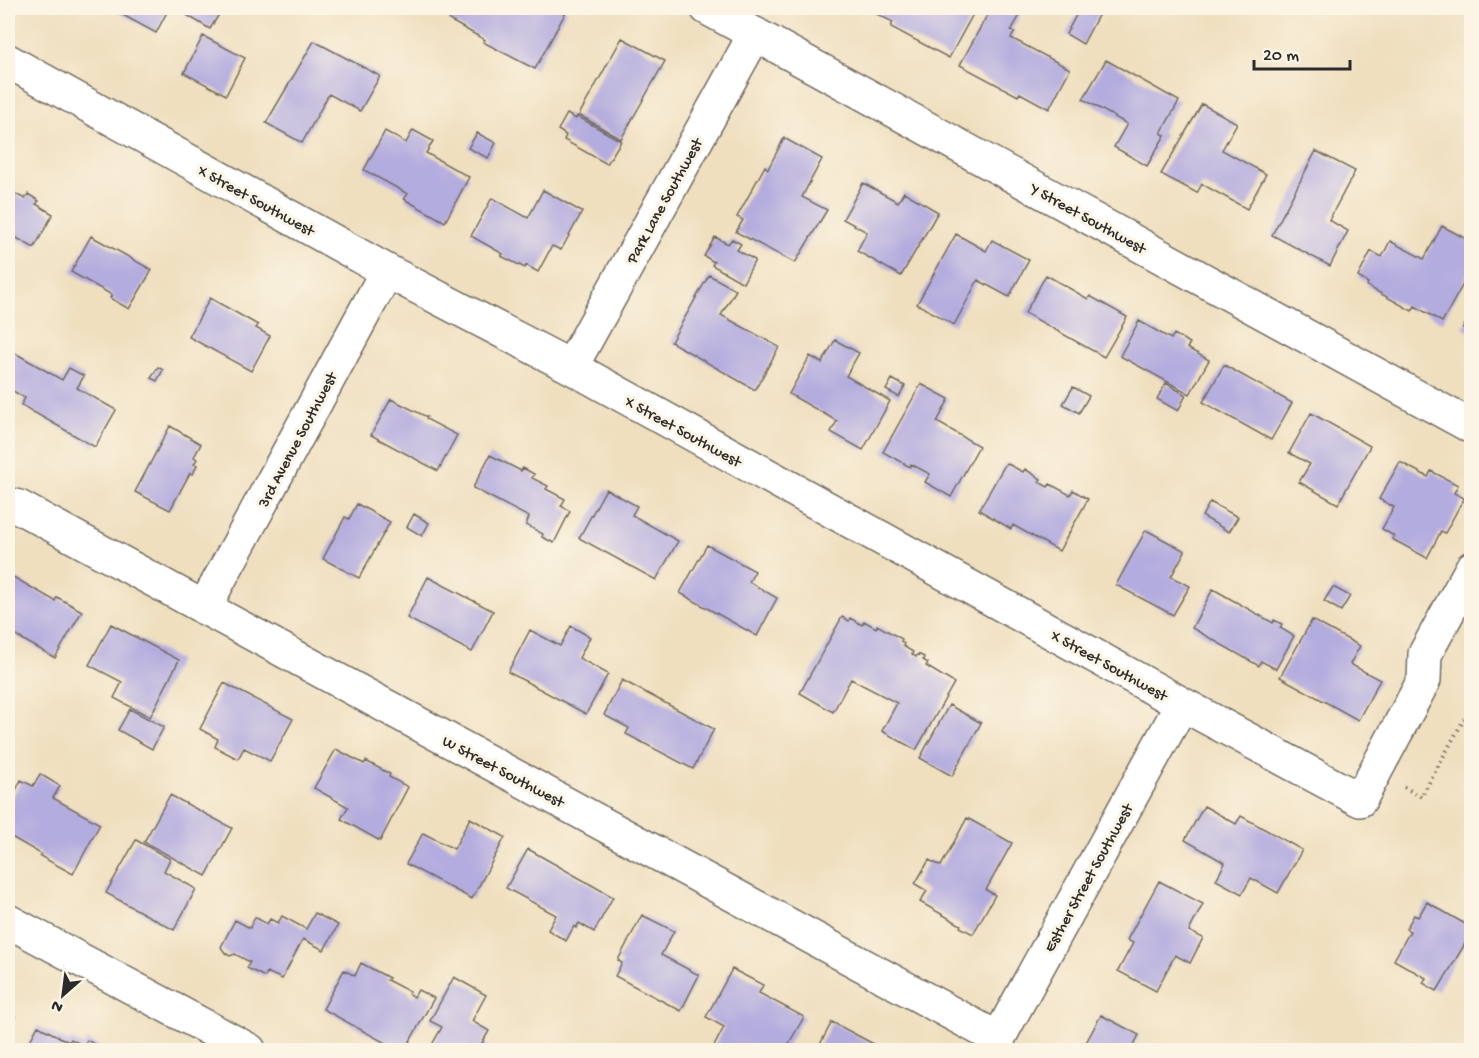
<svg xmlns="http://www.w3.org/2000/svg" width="1479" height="1058" font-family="'Gochi Hand',sans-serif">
<rect width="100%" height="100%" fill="#fcf5e5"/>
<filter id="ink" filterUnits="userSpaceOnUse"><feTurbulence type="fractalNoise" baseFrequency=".0167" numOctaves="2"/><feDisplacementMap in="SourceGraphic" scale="12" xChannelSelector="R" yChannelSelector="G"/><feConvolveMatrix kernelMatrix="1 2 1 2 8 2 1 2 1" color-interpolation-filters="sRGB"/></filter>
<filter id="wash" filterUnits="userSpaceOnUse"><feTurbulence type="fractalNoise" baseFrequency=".008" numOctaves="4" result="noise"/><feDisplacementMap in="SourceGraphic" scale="24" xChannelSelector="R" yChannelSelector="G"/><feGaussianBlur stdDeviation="1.35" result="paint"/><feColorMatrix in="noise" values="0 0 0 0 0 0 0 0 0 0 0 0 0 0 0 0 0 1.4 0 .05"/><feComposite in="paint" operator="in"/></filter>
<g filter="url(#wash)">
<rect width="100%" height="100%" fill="#efdfbf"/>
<g id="blocks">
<!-- building -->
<path fill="#b3acde" d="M 110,8 L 169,8 L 156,33 Z
M 189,8 L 223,8 L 210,29 L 185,14 Z
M 456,8 L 563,8 L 567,10 L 535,69 L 483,42 L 485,40 L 449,20 Z
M 865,8 L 960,8 L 973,14 L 949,58 L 891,27 L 893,22 Z
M 991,8 L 1024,8 L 1011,31 L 1015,32 L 1011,38 L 1070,69 L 1049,109 L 1020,93 L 1018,96 L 960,65 Z
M 1080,8 L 1102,8 L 1083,44 L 1066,34 Z
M 203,36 L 245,58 L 226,95 L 184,73 Z
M 622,38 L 665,61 L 621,139 L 579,115 Z
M 314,41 L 380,76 L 360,111 L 329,94 L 302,143 L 266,123 Z
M 1106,60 L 1179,101 L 1161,133 L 1165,135 L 1147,166 L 1114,147 L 1127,124 L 1083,99 Z
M 1202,104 L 1237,123 L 1222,150 L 1266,174 L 1247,209 L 1202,184 L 1197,193 L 1161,174 Z
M 567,114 L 576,119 L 577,116 L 621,141 L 607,164 L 564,140 L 566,135 L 558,130 Z
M 413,130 L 433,141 L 426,153 L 469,177 L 445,222 L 404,199 L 408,194 L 364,170 L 385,131 L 406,143 Z
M 477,133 L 496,143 L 488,158 L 468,148 Z
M 784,138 L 822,159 L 802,197 L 827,210 L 795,263 L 736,232 L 743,220 L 737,217 L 765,166 L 768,169 Z
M 1316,151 L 1355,171 L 1329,220 L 1348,231 L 1330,266 L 1272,235 Z
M 863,183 L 898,202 L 904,192 L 938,212 L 901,276 L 857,251 L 867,232 L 843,219 Z
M 8,190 L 25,199 L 28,194 L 39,201 L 36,204 L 53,214 L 34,248 L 8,233 Z
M 543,190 L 582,212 L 561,250 L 552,246 L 538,272 L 526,265 L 525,268 L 501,256 L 503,254 L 471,236 L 492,198 L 528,218 Z
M 1442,226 L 1472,242 L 1472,268 L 1442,322 L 1415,306 L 1412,311 L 1367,286 L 1368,283 L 1358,277 L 1371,251 L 1382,257 L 1390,241 L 1424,259 Z
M 956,234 L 986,251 L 992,240 L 1029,260 L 1009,297 L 978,280 L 954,325 L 917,304 Z
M 91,236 L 152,270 L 129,309 L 110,298 L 112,295 L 71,272 Z
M 715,237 L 728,244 L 732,239 L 741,244 L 737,250 L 755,260 L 743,283 L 712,265 L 714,262 L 704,256 Z
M 709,275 L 736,290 L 721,315 L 779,347 L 755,390 L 671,342 Z
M 1046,275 L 1088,299 L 1090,296 L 1127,317 L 1104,357 L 1025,313 Z
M 210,298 L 258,325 L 256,328 L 270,336 L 251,371 L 189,337 Z
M 1472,312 L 1472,333 L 1463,328 Z
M 1139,321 L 1171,339 L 1174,334 L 1190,343 L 1187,348 L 1209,360 L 1190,394 L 1120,356 Z
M 835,340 L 859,353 L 846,376 L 890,401 L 863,450 L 831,432 L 837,421 L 789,394 L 810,356 L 822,363 Z
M 8,349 L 62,380 L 69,368 L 84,376 L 77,388 L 116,410 L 95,447 L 21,405 L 25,398 L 8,388 Z
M 1224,365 L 1292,403 L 1271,440 L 1203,402 Z
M 158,367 L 163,370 L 157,381 L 151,378 Z
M 892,379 L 905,386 L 899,397 L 886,390 Z
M 1166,383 L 1186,395 L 1178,411 L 1157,399 Z
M 921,384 L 949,399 L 937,422 L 979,446 L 951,497 L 925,482 L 930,474 L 911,464 L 910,467 L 883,452 Z
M 1073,387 L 1089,396 L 1079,413 L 1063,404 Z
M 391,399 L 427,417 L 426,419 L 457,435 L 438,471 L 371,435 Z
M 1311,413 L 1370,446 L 1338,504 L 1299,482 L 1310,464 L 1289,453 Z
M 170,426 L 201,444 L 194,457 L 197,459 L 194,464 L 197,465 L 193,474 L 190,473 L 170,510 L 135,492 Z
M 490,455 L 521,471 L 523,468 L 534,474 L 532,478 L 548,486 L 546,489 L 565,499 L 561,506 L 570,511 L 554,543 L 542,537 L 543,534 L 526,525 L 529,517 L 473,488 Z
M 1400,462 L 1428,477 L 1431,471 L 1458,485 L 1454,493 L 1464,498 L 1445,533 L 1441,531 L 1427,558 L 1392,539 L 1394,536 L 1382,529 L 1394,507 L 1379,499 Z
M 1006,463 L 1023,472 L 1025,469 L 1041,479 L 1039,482 L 1048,487 L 1050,484 L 1070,495 L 1073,490 L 1088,499 L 1059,551 L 1013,525 L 1011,529 L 979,510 Z
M 606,489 L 637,506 L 632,515 L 678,541 L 656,580 L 579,538 Z
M 1210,502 L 1238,517 L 1229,532 L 1202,516 Z
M 357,504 L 390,522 L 359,578 L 323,559 L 345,517 L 349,519 Z
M 414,514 L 429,523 L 422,536 L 407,527 Z
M 1146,530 L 1185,551 L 1171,577 L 1190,586 L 1173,615 L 1116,585 Z
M 707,545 L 755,571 L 749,582 L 777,598 L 757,636 L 680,593 Z
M 8,574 L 55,601 L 57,597 L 82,611 L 55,658 L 8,631 Z
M 428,577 L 493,611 L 472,652 L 407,618 Z
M 1333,587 L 1350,596 L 1341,611 L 1324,601 Z
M 1213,589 L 1273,623 L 1274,620 L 1282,624 L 1280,628 L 1294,636 L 1276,669 L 1261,661 L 1259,666 L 1192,628 Z
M 842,617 L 849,621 L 850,618 L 862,625 L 864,621 L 876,628 L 877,625 L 902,639 L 901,641 L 904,644 L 903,646 L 913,652 L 912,654 L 916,657 L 918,654 L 924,657 L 923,660 L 928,663 L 926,666 L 954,683 L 916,750 L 882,731 L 897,703 L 851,679 L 833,712 L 800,693 Z
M 1312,620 L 1360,646 L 1350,664 L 1380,680 L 1358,720 L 1280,677 Z
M 111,624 L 179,660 L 150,717 L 114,698 L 122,682 L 89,665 Z
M 571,626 L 590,637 L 579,658 L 608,674 L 586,714 L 508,672 L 530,630 L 560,646 Z
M 622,680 L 714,729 L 693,769 L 626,734 L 629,728 L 604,715 Z
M 224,683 L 293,719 L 270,761 L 244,748 L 238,759 L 215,747 L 218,739 L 200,729 Z
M 949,705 L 981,723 L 952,776 L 920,758 Z
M 130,709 L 164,727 L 152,749 L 118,730 Z
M 336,749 L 364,764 L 366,761 L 390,774 L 389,777 L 408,787 L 380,841 L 341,819 L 348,807 L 314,788 Z
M 40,774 L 60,786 L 53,798 L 100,824 L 73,874 L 40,856 L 41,854 L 8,835 L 8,806 L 21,780 L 33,786 Z
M 170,795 L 232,828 L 206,876 L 144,842 Z
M 1204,806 L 1236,824 L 1241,816 L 1302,850 L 1278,893 L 1251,878 L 1242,894 L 1216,880 L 1225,863 L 1185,840 Z
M 470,818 L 505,837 L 472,899 L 406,864 L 423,833 L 454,849 Z
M 967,818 L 1012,843 L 986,890 L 995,895 L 973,934 L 960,927 L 961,925 L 920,902 L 927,891 L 915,884 L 929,860 L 941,866 Z
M 136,840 L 170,859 L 164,871 L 196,889 L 174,930 L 106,893 Z
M 528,849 L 613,897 L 594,932 L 579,923 L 576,928 L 574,926 L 566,941 L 548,930 L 556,915 L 506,888 Z
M 1159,881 L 1203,904 L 1189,931 L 1203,938 L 1190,963 L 1175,955 L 1156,991 L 1118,971 L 1133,943 L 1127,940 Z
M 1427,902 L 1472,928 L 1472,932 L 1437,991 L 1423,983 L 1426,978 L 1394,960 L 1410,931 L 1406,929 L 1414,915 L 1418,917 Z
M 315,913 L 338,925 L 324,950 L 303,939 L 282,979 L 267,972 L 265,977 L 247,968 L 250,962 L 235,954 L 230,956 L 225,953 L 221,947 L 235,920 L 250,928 L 255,917 L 267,924 L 270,919 L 278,923 L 282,916 L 306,929 Z
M 642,915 L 674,931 L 661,955 L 699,975 L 681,1011 L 615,976 L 622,963 L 618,960 Z
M 361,963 L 389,978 L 387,980 L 410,992 L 409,994 L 414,997 L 418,990 L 434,998 L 405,1050 L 394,1050 L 390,1048 L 391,1046 L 323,1009 L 344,970 L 355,976 Z
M 732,969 L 763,985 L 759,993 L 804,1017 L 785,1050 L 712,1050 L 724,1027 L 706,1017 Z
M 454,977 L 486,995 L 472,1021 L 489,1031 L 482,1043 L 495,1050 L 429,1050 L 442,1027 L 430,1021 Z
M 8,1012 L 15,1016 L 8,1030 Z
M 1101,1015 L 1139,1035 L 1131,1050 L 1082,1050 Z
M 832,1022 L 885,1050 L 817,1050 Z
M 38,1026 L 69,1042 L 71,1039 L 84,1046 L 87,1040 L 105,1050 L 25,1050 Z"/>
</g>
</g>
<g filter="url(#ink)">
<use href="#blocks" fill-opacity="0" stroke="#706a5f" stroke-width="1.5"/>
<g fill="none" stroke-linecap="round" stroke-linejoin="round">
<defs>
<path id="minor" d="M 707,8 L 1472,427
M 8,61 L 387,271 L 571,367 L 1182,704 L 1360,800 L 1424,680 L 1425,654 L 1472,568
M 571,367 L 755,34
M 8,504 L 19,507 L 999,1039
M 204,608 L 387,271
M 8,921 L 249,1050
M 992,1050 L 1182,704"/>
</defs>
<!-- minor casing -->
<use href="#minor" stroke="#706a5f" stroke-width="36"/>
<!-- path -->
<path stroke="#706a5f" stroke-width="4" stroke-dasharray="1.5 4.5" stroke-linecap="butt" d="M 1404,787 L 1421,797 L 1468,712 L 1472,714"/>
<!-- minor -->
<use href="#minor" stroke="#fff" stroke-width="33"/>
</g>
</g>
<g text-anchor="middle" stroke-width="6" stroke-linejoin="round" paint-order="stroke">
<!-- street labels -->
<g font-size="16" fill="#2b2b2b" stroke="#fcf5e5">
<text transform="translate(257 199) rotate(29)" y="6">X Street Southwest</text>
<text transform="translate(663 200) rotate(-61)" y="6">Park Lane Southwest</text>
<text transform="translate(1089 217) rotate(29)" y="6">Y Street Southwest</text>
<text transform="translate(684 430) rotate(29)" y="6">X Street Southwest</text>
<text transform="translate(296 439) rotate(-62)" y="6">3rd Avenue Southwest</text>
<text transform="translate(1110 664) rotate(29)" y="6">X Street Southwest</text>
<text transform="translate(504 770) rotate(28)" y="6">W Street Southwest</text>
<text transform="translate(1087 877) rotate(-61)" y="6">Esther Street Southwest</text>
</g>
</g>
<!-- margin -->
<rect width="1479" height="1058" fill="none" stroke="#fcf5e5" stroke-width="30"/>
<!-- north arrow -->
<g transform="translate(63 995) rotate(208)" stroke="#fcf5e5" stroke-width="4.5" paint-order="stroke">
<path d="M0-4.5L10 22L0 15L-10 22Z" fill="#2b2b2b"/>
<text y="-9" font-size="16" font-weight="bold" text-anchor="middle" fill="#2b2b2b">N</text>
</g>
<!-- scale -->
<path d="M1254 60v9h96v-9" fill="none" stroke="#2b2b2b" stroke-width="3"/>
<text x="1263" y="60" font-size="18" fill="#2b2b2b" stroke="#fcf5e5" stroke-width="4.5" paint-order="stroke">20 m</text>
</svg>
